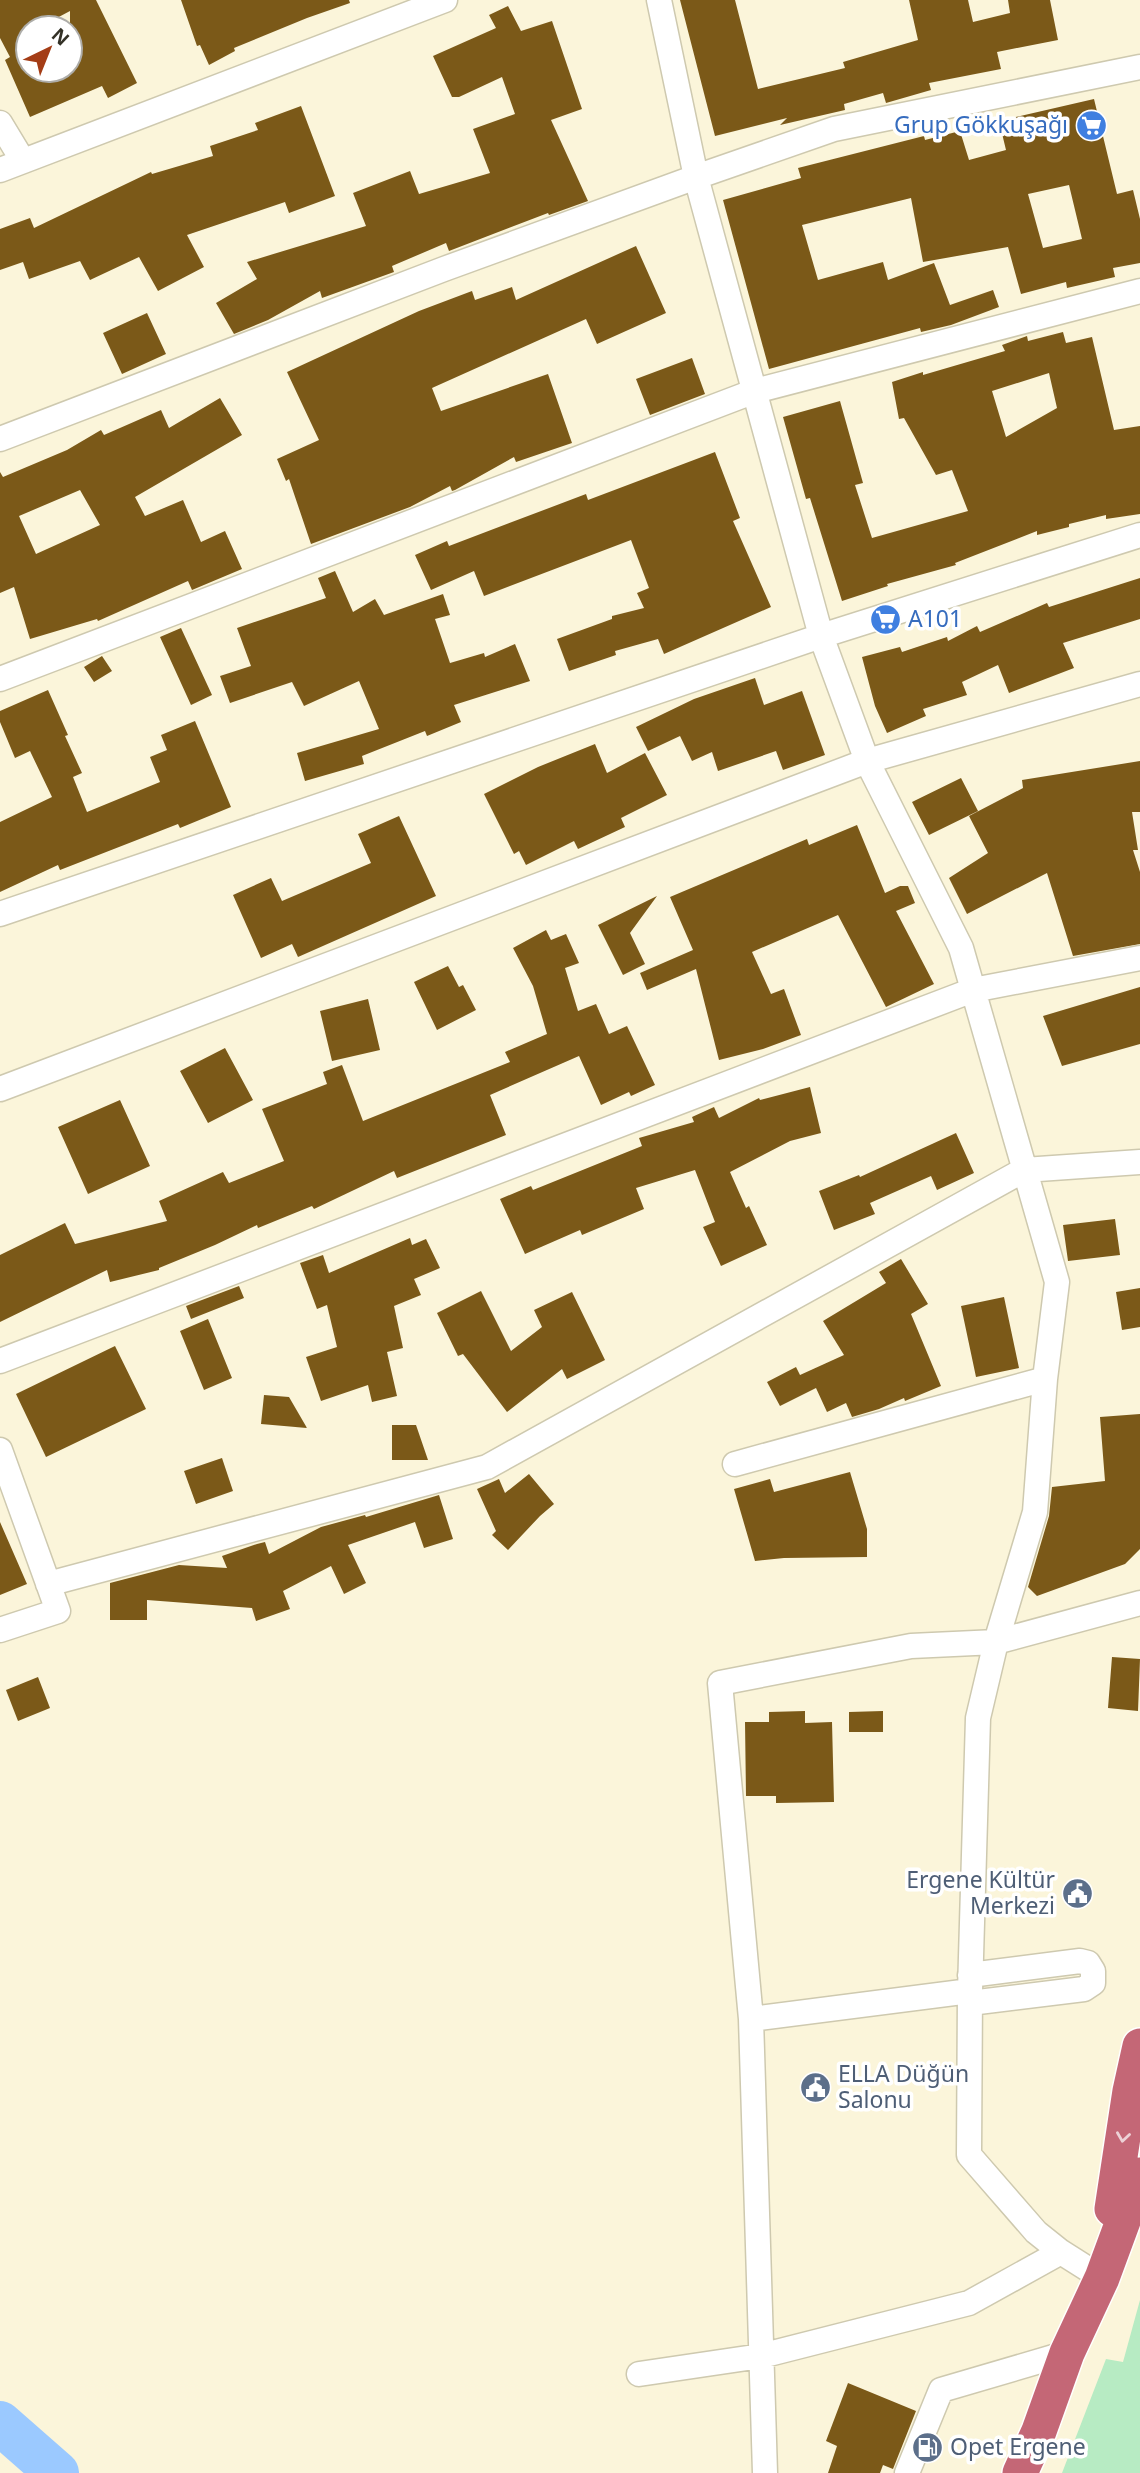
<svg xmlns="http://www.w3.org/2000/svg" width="1140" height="2473" font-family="'Noto Sans',sans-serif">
<rect width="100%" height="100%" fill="#fbf5da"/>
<!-- green -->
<path fill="#b7ebc3" d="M 1140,2300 L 1140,2473 L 1062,2473 L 1106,2359 L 1123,2362 Z"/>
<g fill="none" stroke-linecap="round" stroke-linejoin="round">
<!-- river -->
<path stroke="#9bc9ff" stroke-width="44" d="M 0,2423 L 57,2473"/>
</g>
<!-- building -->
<path fill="#7b5918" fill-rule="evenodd" d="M 0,0 L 96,0 L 137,83 L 108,98 L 102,86 L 30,117 L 5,60 L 10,57 L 0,38 ZM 70,11 L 70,70 L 28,70 L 28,28 L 38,28 Z
M 181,0 L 349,0 L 350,3 L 307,18 L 234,48 L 235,51 L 209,65 L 200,45 L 197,46 Z
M 680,0 L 735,0 L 758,89 L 845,68 L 843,62 L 918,40 L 909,0 L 968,0 L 973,22 L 1010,13 L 1008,0 L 1050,0 L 1058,40 L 997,52 L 1001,69 L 929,83 L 931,90 L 886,103 L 883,93 L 844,104 L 845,110 L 780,125 L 787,118 L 715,136 Z
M 508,6 L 521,31 L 552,21 L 582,109 L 551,120 L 588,201 L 549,215 L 548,213 L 449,251 L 446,243 L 392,266 L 394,272 L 322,298 L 320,291 L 268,320 L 234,334 L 216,303 L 257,279 L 247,262 L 366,226 L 353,193 L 410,171 L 419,194 L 490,173 L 473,129 L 515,114 L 502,77 L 459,97 L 452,97 L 433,56 L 496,28 L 489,15 Z
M 1094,99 L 1117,194 L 1133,190 L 1140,219 L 1140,263 L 1113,268 L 1115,277 L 1067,288 L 1066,282 L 1021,294 L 1008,247 L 923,262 L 911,198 L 802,225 L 818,280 L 883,262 L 888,280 L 934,263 L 950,305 L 993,290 L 999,307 L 951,325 L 921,332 L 920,328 L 769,369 L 723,200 L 801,178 L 798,168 L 924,136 L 925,140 L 960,131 L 969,160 L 1006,150 L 999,121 ZM 1069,185 L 1082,239 L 1043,248 L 1028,194 Z
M 301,106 L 335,196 L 289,213 L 285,202 L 187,235 L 204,267 L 158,291 L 139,257 L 90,280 L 80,261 L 29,279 L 23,262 L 0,270 L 0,229 L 30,218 L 34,228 L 151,172 L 152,174 L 213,156 L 210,146 L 258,130 L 255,123 Z
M 636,246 L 666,313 L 597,344 L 586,319 L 432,388 L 441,411 L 548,374 L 572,443 L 516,462 L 514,457 L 455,490 L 452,491 L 450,486 L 410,507 L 311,544 L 289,479 L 286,481 L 277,459 L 319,440 L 287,372 L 419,311 L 472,291 L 475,300 L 512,287 L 516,300 Z
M 147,313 L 166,354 L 122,374 L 103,333 Z
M 1063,332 L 1066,343 L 1092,337 L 1114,430 L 1140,426 L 1140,514 L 1106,519 L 1106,515 L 1069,524 L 1069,527 L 1037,535 L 1037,531 L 955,563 L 956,565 L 887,584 L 888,586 L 842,601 L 810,498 L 806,499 L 783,417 L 840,401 L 863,483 L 855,485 L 872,538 L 968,511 L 952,470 L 936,475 L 904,418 L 899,419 L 892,382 L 923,372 L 923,375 L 1005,351 L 1002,345 L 1027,336 L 1028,341 ZM 1049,373 L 1057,408 L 1006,437 L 992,391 Z
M 692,358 L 705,394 L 650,415 L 636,379 Z
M 220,398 L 242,435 L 135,497 L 145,516 L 183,500 L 201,542 L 225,531 L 242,569 L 192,590 L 188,581 L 98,621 L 97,619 L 30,639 L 14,587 L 0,593 L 0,472 L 3,477 L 67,450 L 101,430 L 104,435 L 161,410 L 169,428 ZM 80,490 L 100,525 L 36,554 L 19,516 Z
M 715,452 L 740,518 L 733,521 L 771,607 L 664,654 L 658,639 L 615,651 L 616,655 L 569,671 L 557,639 L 612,619 L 612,616 L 644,608 L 637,593 L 649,588 L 631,540 L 484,596 L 474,571 L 431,590 L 415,555 L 447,541 L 449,546 L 586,494 L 588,500 Z
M 335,571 L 353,612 L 375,599 L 384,615 L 443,594 L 450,615 L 435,619 L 450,663 L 484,653 L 485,657 L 515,644 L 530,681 L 454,705 L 461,722 L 427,736 L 425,731 L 362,756 L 364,764 L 305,781 L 297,753 L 379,729 L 359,681 L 304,706 L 292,682 L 230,703 L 220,676 L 251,666 L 237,628 L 326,598 L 318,578 Z
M 1140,578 L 1140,619 L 1063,643 L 1074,668 L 1009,693 L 998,665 L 962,682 L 967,695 L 923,709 L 926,716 L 887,733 L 875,706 L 862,657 L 900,647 L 902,652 L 947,637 L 948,641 L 977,626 L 980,632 L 1047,603 L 1049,607 Z
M 181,628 L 212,695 L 191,705 L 160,637 Z
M 102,656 L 112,671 L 94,682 L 84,667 Z
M 755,678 L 764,705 L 802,691 L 825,755 L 783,770 L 776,751 L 718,771 L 712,752 L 692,761 L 680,736 L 648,751 L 636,727 L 694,699 Z
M 48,690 L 68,735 L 65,736 L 82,773 L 73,777 L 87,812 L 160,782 L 150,757 L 167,750 L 161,735 L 195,721 L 231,807 L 180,828 L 178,824 L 60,870 L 58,865 L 0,892 L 0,822 L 52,797 L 30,751 L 15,758 L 0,722 L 0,711 Z
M 595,744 L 607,773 L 645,753 L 667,795 L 621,818 L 625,827 L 578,849 L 574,841 L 526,865 L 519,851 L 514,854 L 484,794 L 538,767 Z
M 1140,761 L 1140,812 L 1132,812 L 1138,850 L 1133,850 L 1140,872 L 1140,944 L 1073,956 L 1047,873 L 967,914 L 949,878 L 988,853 L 969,816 L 1023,788 L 1022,780 Z
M 961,778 L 978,811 L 929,835 L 912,802 Z
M 399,816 L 436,896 L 298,957 L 292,944 L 261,958 L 233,895 L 271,878 L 282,901 L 371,863 L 358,834 Z
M 857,825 L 885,893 L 900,886 L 908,886 L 915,903 L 896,911 L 934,984 L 886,1007 L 838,915 L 752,952 L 771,994 L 784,989 L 801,1035 L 763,1049 L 719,1060 L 696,969 L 647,990 L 640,973 L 693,950 L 670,897 L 807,839 L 809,845 Z
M 657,896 L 630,933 L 645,964 L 623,975 L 598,925 Z
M 546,930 L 551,940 L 566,934 L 579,963 L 565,968 L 578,1011 L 596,1004 L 609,1034 L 627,1026 L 655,1085 L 631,1096 L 629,1092 L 601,1105 L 579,1056 L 490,1095 L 506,1135 L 397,1178 L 394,1171 L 314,1209 L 312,1206 L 258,1228 L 257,1225 L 215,1245 L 159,1268 L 159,1270 L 110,1282 L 107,1270 L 0,1322 L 0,1255 L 65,1223 L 75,1244 L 167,1221 L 159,1201 L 223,1172 L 229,1183 L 284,1161 L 262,1109 L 327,1084 L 323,1072 L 342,1065 L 363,1121 L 510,1062 L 505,1052 L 547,1034 L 533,986 L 513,948 Z
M 448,966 L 459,987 L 463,985 L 476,1010 L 437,1030 L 414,982 Z
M 1140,987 L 1140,1044 L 1062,1066 L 1043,1016 Z
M 368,999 L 380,1050 L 332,1061 L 320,1011 Z
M 225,1048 L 253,1100 L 208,1123 L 180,1071 Z
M 810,1087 L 821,1133 L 790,1141 L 730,1172 L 746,1208 L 749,1206 L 767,1245 L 721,1266 L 703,1227 L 715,1222 L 695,1170 L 636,1188 L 644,1209 L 582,1235 L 580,1230 L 525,1254 L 500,1199 L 531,1186 L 533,1190 L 642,1146 L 639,1138 L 694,1122 L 692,1117 L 714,1107 L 719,1118 L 759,1098 L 760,1100 Z
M 120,1100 L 150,1166 L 88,1194 L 58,1127 Z
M 956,1133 L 974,1173 L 937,1190 L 931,1176 L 870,1203 L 875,1214 L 834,1230 L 819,1191 L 859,1175 L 860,1177 Z
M 1115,1219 L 1120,1255 L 1068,1261 L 1063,1225 Z
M 410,1238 L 412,1245 L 426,1239 L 440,1268 L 414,1279 L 421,1295 L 394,1306 L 403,1348 L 387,1352 L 397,1396 L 372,1402 L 368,1385 L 321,1401 L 306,1357 L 337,1347 L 327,1305 L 317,1309 L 300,1263 L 323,1255 L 329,1273 Z
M 901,1259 L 928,1304 L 911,1314 L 941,1386 L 905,1401 L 904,1398 L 879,1409 L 852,1417 L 846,1403 L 827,1412 L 816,1388 L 780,1406 L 767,1382 L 796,1367 L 800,1375 L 844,1355 L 823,1321 L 886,1283 L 879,1272 Z
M 239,1286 L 244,1298 L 191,1319 L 186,1306 Z
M 1140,1288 L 1140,1327 L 1122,1330 L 1116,1292 Z
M 481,1291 L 511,1351 L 542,1327 L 534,1310 L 572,1292 L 605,1360 L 567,1379 L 562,1369 L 507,1412 L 463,1354 L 458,1356 L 437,1313 Z
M 1004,1297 L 1019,1368 L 976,1377 L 961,1306 Z
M 208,1319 L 232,1378 L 204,1390 L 180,1331 Z
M 115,1346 L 146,1409 L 46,1457 L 16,1394 Z
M 264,1395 L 289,1397 L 307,1428 L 261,1424 Z
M 1140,1414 L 1140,1549 L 1125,1564 L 1037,1596 L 1028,1587 L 1049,1516 L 1052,1487 L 1105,1481 L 1100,1417 Z
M 392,1425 L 416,1425 L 428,1460 L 392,1460 Z
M 222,1458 L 233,1491 L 196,1504 L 184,1471 Z
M 850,1472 L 867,1529 L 867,1557 L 784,1558 L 755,1561 L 734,1489 L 770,1479 L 774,1492 Z
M 529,1474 L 554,1504 L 540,1516 L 508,1550 L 492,1535 L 496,1531 L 477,1489 L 499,1479 L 505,1493 Z
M 439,1495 L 453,1539 L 424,1548 L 415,1522 L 348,1545 L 366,1583 L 344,1594 L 331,1566 L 283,1591 L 290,1609 L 256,1621 L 252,1608 L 147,1600 L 147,1620 L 110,1620 L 110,1583 L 179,1565 L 227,1568 L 222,1556 L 257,1544 L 265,1542 L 269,1554 L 321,1527 L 365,1515 L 366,1517 Z
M 0,1522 L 27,1584 L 0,1595 Z
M 1112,1657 L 1140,1659 L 1138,1711 L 1108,1708 Z
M 38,1677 L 50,1708 L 18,1721 L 6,1690 Z
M 805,1711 L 805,1723 L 832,1722 L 834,1802 L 776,1803 L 776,1796 L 746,1796 L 745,1722 L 769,1722 L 769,1712 Z
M 883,1711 L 883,1732 L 849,1732 L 849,1712 Z
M 848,2383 L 916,2411 L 893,2469 L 883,2465 L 880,2473 L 828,2473 L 837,2446 L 826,2441 Z"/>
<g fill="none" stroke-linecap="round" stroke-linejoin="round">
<defs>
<path id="minor" d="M 659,0 L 696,177 L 821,636 L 867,761 L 961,948 L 1057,1282 L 1045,1379 L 1035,1512 L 996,1642 L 978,1718 L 970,1991 L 969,2155 L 1036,2232 L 1061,2252 L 1102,2278
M 0,123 L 23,161
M 0,170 L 445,0
M 0,439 L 444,269 L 696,177 L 834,129 L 1140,67
M 0,679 L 755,391 L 1140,291
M 0,914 L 821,636 L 1140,535
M 0,1089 L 867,761 L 1140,684
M 0,1361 L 973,990 L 1140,958
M 0,1450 L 58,1611 L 0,1630
M 735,1464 L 1045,1379
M 48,1584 L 487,1467 L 1024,1170 L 1140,1162
M 970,2003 L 1084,1989 L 1093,1983 L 1093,1971 L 1088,1963 L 1080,1961 L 970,1975
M 751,2019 L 970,1991
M 639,2374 L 761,2356 L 969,2303 L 1061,2252
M 765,2473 L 751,2019 L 720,1683 L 911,1646 L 996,1642 L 1140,1603
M 907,2473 L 941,2390 L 1067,2353"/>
<path id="highway" d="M 1112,2209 L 1130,2091 L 1140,2046
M 1020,2473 L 1039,2431 L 1067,2353 L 1102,2278 L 1140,2175"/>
</defs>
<!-- minor casing -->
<use href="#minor" stroke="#cec9af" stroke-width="27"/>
<!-- highway casing -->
<use href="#highway" stroke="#fff" stroke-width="38"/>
<!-- minor -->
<use href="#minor" stroke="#fff" stroke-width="24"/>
<!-- highway -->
<use href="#highway" stroke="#c46776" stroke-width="35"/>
</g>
<!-- one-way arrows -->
<defs><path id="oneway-chevron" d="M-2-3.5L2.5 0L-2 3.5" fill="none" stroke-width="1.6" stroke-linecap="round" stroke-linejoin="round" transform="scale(1.75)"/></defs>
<use stroke="#edd1d6" href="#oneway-chevron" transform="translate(1123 2137) rotate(98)"/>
<!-- icons -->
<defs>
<symbol id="supermarket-disc" viewBox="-11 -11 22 22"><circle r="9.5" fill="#3f7fe0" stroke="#fff"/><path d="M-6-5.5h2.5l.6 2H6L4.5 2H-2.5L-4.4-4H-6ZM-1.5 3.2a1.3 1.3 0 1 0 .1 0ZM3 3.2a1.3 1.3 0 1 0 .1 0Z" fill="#fff"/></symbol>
<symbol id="civic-disc" viewBox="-11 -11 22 22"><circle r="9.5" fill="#5c6f8a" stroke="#fff"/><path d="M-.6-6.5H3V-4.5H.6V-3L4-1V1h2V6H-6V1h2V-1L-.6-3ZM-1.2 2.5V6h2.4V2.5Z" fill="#fff"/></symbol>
<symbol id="fuel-disc" viewBox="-11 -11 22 22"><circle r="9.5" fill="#5c6f8a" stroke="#fff"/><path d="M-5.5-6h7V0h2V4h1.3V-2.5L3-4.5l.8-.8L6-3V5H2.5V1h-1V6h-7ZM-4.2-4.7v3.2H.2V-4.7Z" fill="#fff"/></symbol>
</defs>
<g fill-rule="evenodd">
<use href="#supermarket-disc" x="1074" y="108" width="35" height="35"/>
<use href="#supermarket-disc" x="868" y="602" width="35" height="35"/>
<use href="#civic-disc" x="1060" y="1876" width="35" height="35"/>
<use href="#civic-disc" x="798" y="2070" width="35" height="35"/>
<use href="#fuel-disc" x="910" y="2430" width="35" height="35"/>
</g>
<g text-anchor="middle" stroke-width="7" stroke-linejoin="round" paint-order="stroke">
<!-- shop labels -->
<g font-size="23" fill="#366cbe" stroke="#fff" text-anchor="end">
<text x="1068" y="133">Grup Gökkuşağı</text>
<text x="908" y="627" text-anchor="start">A101</text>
</g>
<!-- service labels -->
<g font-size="23" fill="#4e5e75" stroke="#fff" text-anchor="start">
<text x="1055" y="1888" text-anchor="end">Ergene Kültür<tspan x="1055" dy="26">Merkezi</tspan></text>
<text x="838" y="2082">ELLA Düğün<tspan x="838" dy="26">Salonu</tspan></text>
<text x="950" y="2455">Opet Ergene</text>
</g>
</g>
<!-- north arrow -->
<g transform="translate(49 49) rotate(43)"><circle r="33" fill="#ffffff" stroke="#aeada9" stroke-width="2"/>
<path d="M0-5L12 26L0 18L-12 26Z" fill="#a43d16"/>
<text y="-10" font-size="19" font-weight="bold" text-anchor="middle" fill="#343227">N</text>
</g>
</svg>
